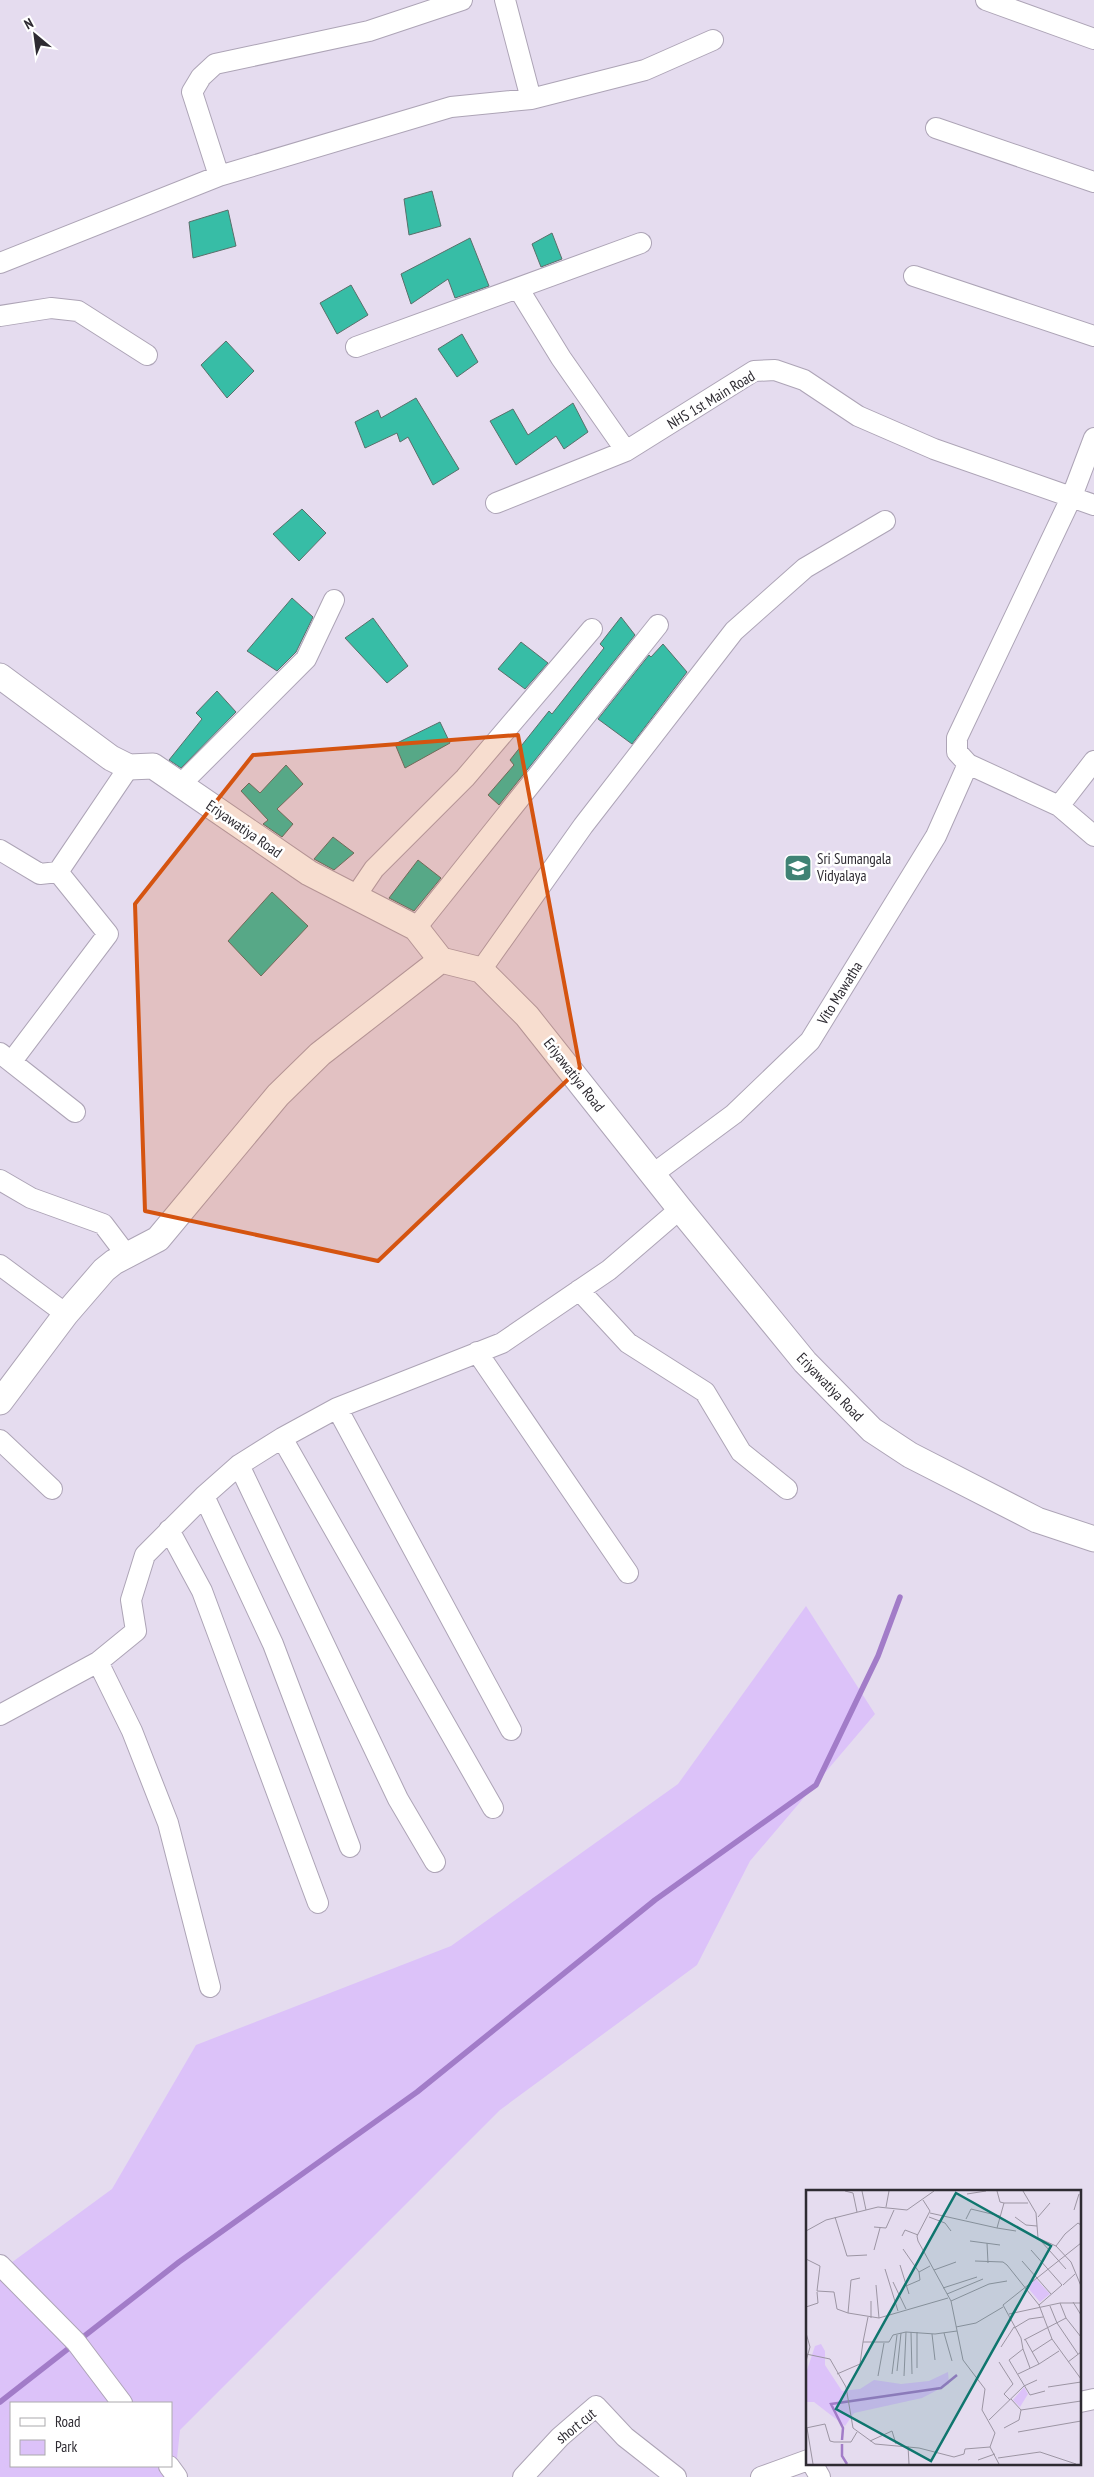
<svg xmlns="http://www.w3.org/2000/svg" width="1094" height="2477" font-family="'PT Sans Narrow',sans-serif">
<rect width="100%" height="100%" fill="#e5dcef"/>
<!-- green -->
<path fill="#dcc2f9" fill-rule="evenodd" d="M 806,1606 L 875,1714 L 750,1861 L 697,1965 L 500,2110 L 180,2430 L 175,2477 L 0,2477 L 0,2271 L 112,2189 L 196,2045 L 451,1946 L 678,1784 ZM 11,2403 L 171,2403 L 171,2466 L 11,2466 Z"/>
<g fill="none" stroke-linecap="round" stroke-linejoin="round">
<!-- stream -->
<path stroke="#a27cc8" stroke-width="5.5" d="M 0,2402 L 179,2262 L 417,2092 L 655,1900 L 816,1785 L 878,1656 L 900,1597"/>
</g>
<!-- building -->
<path fill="#37bda6" stroke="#5a6f6a" d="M 432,191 L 441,226 L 409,235 L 404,199 Z
M 228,210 L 236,246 L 193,258 L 189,222 Z
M 552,233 L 562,259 L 541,267 L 532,244 Z
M 470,238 L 489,286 L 455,298 L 448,279 L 411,304 L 401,274 Z
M 351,285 L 368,315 L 337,334 L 320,303 Z
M 462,334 L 478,362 L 457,377 L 438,349 Z
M 226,341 L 254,371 L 227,398 L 201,365 Z
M 416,398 L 459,469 L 433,485 L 408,437 L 400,442 L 397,433 L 365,448 L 355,422 L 378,410 L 381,418 Z
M 573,403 L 588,432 L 564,449 L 556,436 L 516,465 L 490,421 L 513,409 L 528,435 Z
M 302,509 L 326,533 L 299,561 L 273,534 Z
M 292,598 L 313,617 L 296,652 L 277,671 L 247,651 Z
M 621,617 L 635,635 L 499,805 L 488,795 L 514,765 L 510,760 L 549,711 L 552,714 L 604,648 L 600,644 Z
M 373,618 L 408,666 L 387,683 L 345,638 Z
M 521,642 L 548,663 L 525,689 L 498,669 Z
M 663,644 L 687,672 L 632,744 L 598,719 L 649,655 L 651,657 Z
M 217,691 L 236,712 L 181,768 L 169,760 L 202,719 L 196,713 Z
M 440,722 L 450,743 L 405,768 L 395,744 Z
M 286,765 L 303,784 L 277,809 L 293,824 L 282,837 L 263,824 L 268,820 L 241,791 L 249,783 L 260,793 Z
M 333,837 L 354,853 L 334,870 L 314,859 Z
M 418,860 L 441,878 L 414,911 L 389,898 Z
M 272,892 L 308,926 L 261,976 L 228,941 Z"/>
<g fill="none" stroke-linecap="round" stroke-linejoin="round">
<defs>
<path id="minor" d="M 505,0 L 531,99 L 645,70 L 713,40
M 986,0 L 1094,39
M 936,128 L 1094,182
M 219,176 L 192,92 L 201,77 L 215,64 L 369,31 L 462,0
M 0,263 L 219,176 L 451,107 L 531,99
M 914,276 L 1094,336
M 518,288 L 561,358 L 626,451
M 0,316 L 51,308 L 78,311 L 147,355
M 356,347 L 641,243
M 1094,438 L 1072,496 L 957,738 L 957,752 L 968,764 L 1059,806 L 1094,836
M 496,503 L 626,451 L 754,371 L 775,370 L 804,380 L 858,416 L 934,449 L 1094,505
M 181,784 L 306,659 L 334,600
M 1059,806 L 1094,761
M 0,850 L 40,874 L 58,872
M 355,897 L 374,869 L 465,778 L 592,629
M 416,928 L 658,625
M 481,970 L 583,826 L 734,631 L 805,568 L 885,521
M 0,1053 L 75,1112
M 12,1061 L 108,934 L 58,872 L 129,767
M 653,1174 L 734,1114 L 810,1041 L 936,836 L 968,764
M 0,1180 L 31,1198 L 103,1224 L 128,1257
M 0,1265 L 66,1314
M 579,1290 L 628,1343 L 705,1392 L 741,1452 L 787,1489
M 477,1352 L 628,1573
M 337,1408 L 511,1730
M 282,1438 L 493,1808
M 0,1440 L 52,1489
M 239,1465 L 398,1799 L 435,1862
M 204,1496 L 273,1644 L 350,1847
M 169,1530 L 202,1591 L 318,1903
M 98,1662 L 132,1731 L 168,1823 L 210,1987
M 0,1715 L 98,1662 L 136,1631 L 131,1600 L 145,1555 L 204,1496 L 239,1465 L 282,1438 L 337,1408 L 502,1343 L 609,1270 L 680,1209
M 0,2265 L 76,2342 L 122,2403
M 1080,2402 L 1094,2399
M 812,2463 L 820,2477
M 169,2466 L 177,2477
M 523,2477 L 560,2437 L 596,2406 L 625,2437 L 676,2477
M 761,2477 L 808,2460"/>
<path id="tertiary" d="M 0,676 L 111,758 L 129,767 L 153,766 L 309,873 L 416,928 L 441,960 L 481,970 L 527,1016 L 680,1209 L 805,1362 L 872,1430 L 910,1455 L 1037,1520 L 1094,1539
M 0,1402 L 66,1314 L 104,1270 L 114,1262 L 158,1239 L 278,1095 L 320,1054 L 441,960"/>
</defs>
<!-- minor casing -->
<use href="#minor" stroke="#ada4b6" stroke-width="22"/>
<!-- tertiary casing -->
<use href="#tertiary" stroke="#ada4b6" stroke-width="27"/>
<!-- minor -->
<use href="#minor" stroke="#fff" stroke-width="20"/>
<!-- tertiary -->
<use href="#tertiary" stroke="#fff" stroke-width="25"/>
</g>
<!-- marked area -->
<path fill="#d55410" fill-opacity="0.2" stroke="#d55410" stroke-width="4" stroke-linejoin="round" d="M 518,735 L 580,1068 L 378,1261 L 145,1211 L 135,904 L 253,755 Z"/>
<!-- icons -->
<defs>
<symbol id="school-square" viewBox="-11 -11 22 22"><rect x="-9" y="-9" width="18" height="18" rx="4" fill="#3f8274" stroke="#fff"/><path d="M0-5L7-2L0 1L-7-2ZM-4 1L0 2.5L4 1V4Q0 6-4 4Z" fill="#fff"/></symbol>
</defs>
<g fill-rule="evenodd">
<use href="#school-square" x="782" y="852" width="32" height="32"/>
</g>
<g text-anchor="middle" stroke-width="5" stroke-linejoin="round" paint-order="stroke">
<!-- street labels -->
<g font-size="15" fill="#2e2b32" stroke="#fff">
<text transform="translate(711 400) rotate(-31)" y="5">NHS 1st Main Road</text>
<text transform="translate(244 829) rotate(35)" y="5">Eriyawatiya Road</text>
<text transform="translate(840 993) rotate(-58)" y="5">Vito Mawatha</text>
<text transform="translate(574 1075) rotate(52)" y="5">Eriyawatiya Road</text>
<text transform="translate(830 1387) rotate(46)" y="5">Eriyawatiya Road</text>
<text transform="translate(576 2426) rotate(-39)" y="5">short cut</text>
</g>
<!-- poi labels -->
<g font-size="15" fill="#2e2b32" stroke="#fff" text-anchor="start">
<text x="817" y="864">Sri Sumangala<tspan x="817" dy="17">Vidyalaya</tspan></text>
</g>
</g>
<!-- overview -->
<g transform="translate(806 2190)">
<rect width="275" height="275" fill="#e5dcef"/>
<path d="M 230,89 L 244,104 L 234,112 L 221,97 ZM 15,154 L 19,161 L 19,175 L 36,201 L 54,199 L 68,190 L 95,194 L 123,191 L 142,182 L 143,194 L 116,208 L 48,223 L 39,236 L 8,212 L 0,212 L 0,183 L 9,156 ZM 218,197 L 222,204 L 214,217 L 207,210 Z" fill="#dcc2f9"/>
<path fill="none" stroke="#a27cc8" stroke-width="2.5" d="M 36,250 L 37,238 L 25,214 L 135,198 L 151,185M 36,254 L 36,266 L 41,274"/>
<path fill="none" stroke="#9c95a3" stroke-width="1" d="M 39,1 L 47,3 L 51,22M 56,1 L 60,20M 191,1 L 194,12 L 198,13M 217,1 L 230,23 L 232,48 L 250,56 L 265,72 L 275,96M 161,4 L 180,1M 117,10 L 124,21 L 111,46 L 112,51 L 145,111 L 157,170 L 179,199 L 176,220 L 189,243 L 184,257 L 193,274M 80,17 L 83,1M 268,20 L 273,4M 124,23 L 191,38M 29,27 L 41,66 L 61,65M 123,27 L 139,33 L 145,41M 209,27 L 220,35 L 231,36M 232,27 L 244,13M 160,29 L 165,19 L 194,26M 68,37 L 80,38 L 88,20M 0,41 L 20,30 L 72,17 L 101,20 L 128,1M 210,41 L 191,38 L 198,13 L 222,13M 96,46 L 99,40 L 112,45M 164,51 L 194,55M 235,51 L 260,79M 181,53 L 182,73M 250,56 L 259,44 L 272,33 L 275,35M 97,59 L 113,82M 68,60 L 74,38M 225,60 L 256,95 L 233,115M 0,69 L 14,76 L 11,101 L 28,102 L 31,119 L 42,123 L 73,128 L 142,108M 169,71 L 197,72 L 201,75 L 233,115 L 246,149 L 275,189M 216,71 L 245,104M 94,75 L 103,104M 79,79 L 92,121M 128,80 L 150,72M 87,92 L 100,119M 70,95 L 73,128M 257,95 L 269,84M 100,96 L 114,90 L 113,82 L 124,76M 137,98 L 171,87M 141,104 L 177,89M 65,111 L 65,128M 145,111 L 183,94 L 201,91M 267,112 L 275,125M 254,113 L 260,128 L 275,147M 244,116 L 251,133 L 272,164M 0,117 L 12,113 L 11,102M 42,123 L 45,90 L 54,88M 203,124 L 254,113 L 275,113M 150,137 L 170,133 L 197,117M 208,138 L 223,129 L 237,127M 105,142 L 106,184M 0,143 L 4,157 L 0,171M 138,143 L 146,171M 126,144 L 129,170M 219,149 L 233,174 L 253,161M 218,150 L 260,128M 57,152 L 62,127M 195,157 L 208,137M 217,159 L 224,178M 226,162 L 246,149M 0,164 L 24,169 L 40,197 L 47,238 L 69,254 L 113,258 L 148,267 L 158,264 L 159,259 L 184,257M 193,172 L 207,194 L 198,204 L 204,210M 262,172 L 275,162M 111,178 L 111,142M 91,181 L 95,143M 31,184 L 54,174 L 57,152 L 83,152 L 87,145 L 100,142 L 129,144 L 151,141M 86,184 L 91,145M 212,184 L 233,174M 72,186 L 78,153M 98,186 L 100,142M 242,197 L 275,192M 239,201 L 224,205 L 203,170 L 217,159 L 215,148 L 197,115 L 275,53M 205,209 L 215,220 L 275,211M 183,230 L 218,196 L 231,190M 0,238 L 19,234 L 24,251 L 28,252 L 45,252 L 51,242M 1,238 L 7,274M 198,238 L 213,230 L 215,220M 212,242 L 275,231M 64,251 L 86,241 L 90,254M 102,256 L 103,274M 192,268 L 234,262 L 270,274M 172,270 L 189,264"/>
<path fill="#0f766e" fill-opacity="0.15" stroke="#0f766e" stroke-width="2.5" d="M 150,3 L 245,56 L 125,271 L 30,219 Z"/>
<rect width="275" height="275" fill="none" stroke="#2e2b32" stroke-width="2.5"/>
</g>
<!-- legend -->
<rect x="10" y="2402" width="162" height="65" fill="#ffffff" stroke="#abaaad"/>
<rect x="20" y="2418" width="25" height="8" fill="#ffffff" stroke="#abaaad"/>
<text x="55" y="2427" font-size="15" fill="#2e2b32">Road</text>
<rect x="20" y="2440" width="25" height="15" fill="#dcc2f9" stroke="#abaaad"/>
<text x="55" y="2452" font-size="15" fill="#2e2b32">Park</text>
<!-- north arrow -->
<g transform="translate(35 35) rotate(331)" stroke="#ffffff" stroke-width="4" paint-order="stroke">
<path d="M0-4L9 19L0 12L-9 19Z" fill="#2e2b32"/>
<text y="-8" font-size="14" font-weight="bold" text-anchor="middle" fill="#2e2b32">N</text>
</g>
</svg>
